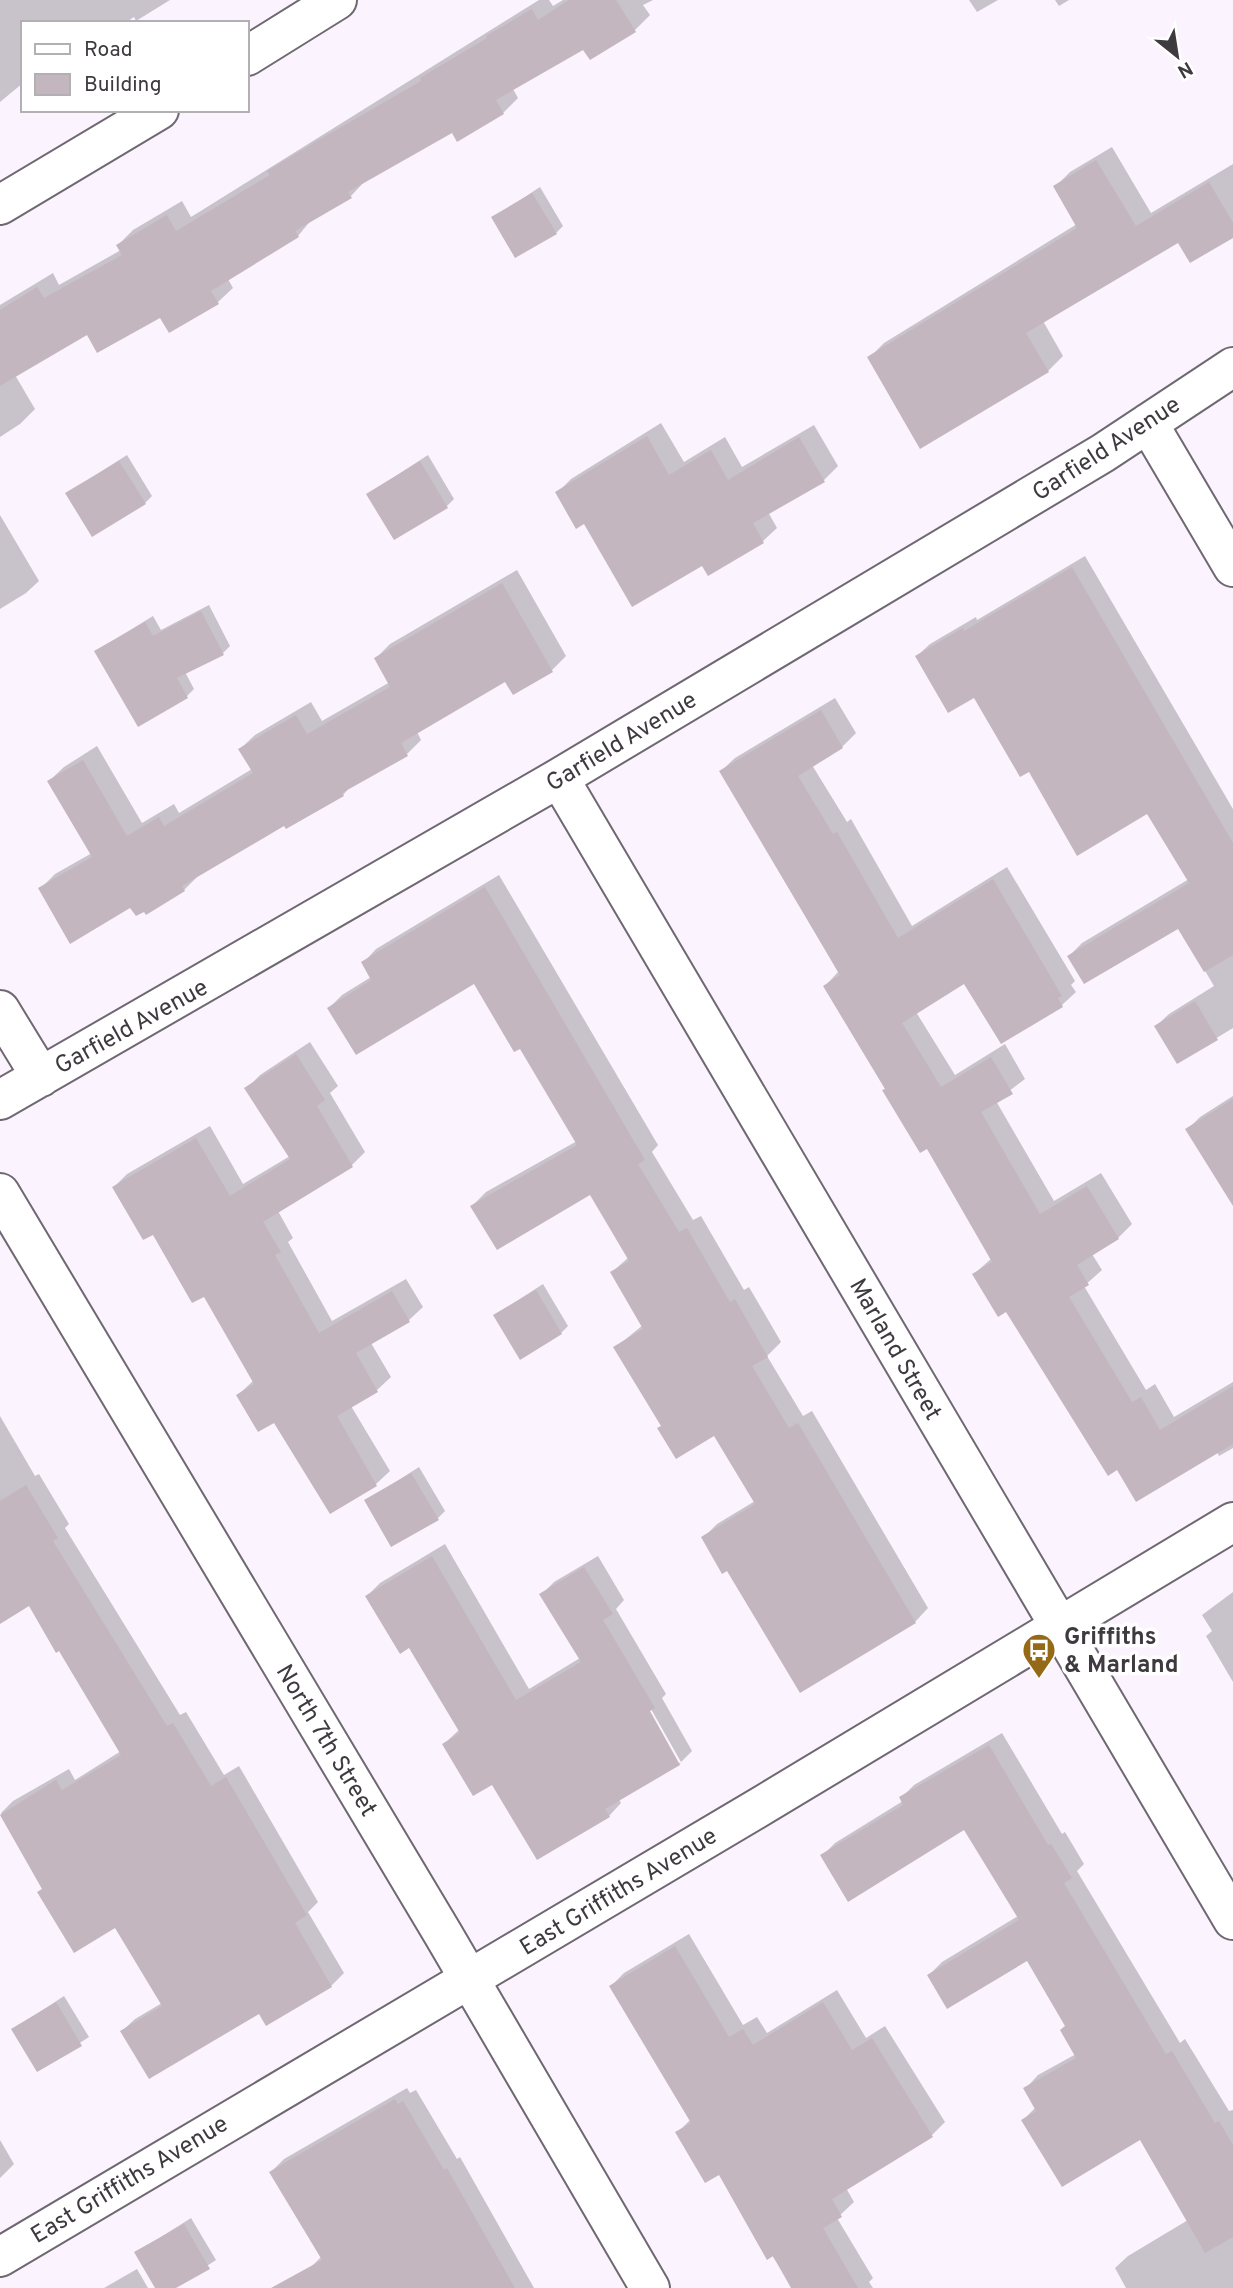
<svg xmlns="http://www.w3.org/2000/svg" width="1233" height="2288" font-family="Overpass,sans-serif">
<rect width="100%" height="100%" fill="#fbf3fd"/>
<!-- shadow -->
<path fill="#0003" d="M 0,0 L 170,0 L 136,21 L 134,17 L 125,23 L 23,23 L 23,83 L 0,102 Z
M 539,0 L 549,0 L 553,6 L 563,0 L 653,0 L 643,5 L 650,15 L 635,30 L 584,47 L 513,89 L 518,98 L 503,113 L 452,130 L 365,181 L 351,196 L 312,219 L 298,236 L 228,279 L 233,288 L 218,302 L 87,332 L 15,375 L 35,409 L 20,424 L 0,437 L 0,305 L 53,273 L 59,285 L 121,250 L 118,245 L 133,230 L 182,201 L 191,217 Z
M 969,0 L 998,0 L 977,12 Z
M 1055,0 L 1069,0 L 1059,6 Z
M 1112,147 L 1151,213 L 1233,164 L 1233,235 L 1178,240 L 1043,321 L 1063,356 L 1048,371 L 869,358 L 884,343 L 1077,224 L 1055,187 L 1070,172 Z
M 540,187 L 563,226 L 556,233 L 493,218 Z
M 661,423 L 684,462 L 725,437 L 742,467 L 814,425 L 838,466 L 824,480 L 768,512 L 777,528 L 763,541 L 708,573 L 703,564 L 584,522 L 557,493 L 571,479 Z
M 127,455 L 152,496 L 145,503 L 67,493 Z
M 428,455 L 454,499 L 446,507 L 368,494 Z
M 0,515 L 39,581 L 26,593 L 0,609 Z
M 1085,556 L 1233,809 L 1233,1028 L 1177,1062 L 1156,1026 L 1169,1014 L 1214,986 L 1179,927 L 1069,956 L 1082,943 L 1189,879 L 1148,812 L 1029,769 L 975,695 L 917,656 L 930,644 L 976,617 L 977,620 Z
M 517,570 L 566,656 L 552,670 L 506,679 L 417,732 L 421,740 L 407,754 L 351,786 L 343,795 L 285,824 L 199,875 L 184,890 L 131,905 L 40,889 L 55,874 L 92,853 L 49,781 L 64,767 L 97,746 L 142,823 L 174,804 L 179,813 L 252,769 L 240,749 L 255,735 L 311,702 L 322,721 L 390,682 L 376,658 L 390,644 Z
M 209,605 L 230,646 L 223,653 L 185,672 L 194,689 L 187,696 L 138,725 L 96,651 L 153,616 L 161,630 Z
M 835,698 L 856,733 L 842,747 L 812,765 L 847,822 L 851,819 L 912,926 L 1007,867 L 1075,981 L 1071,985 L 1076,992 L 1062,1005 L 965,981 L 916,1012 L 955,1075 L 1005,1044 L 1025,1079 L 996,1101 L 1054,1201 L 1101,1173 L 1132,1224 L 1118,1238 L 1092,1254 L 1102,1270 L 1084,1286 L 1146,1390 L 1155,1384 L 1174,1417 L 1233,1382 L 1233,1448 L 1219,1456 L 1217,1452 L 1118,1468 L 1006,1310 L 974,1274 L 992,1258 L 928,1147 L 887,1088 L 825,986 L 838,972 L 721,771 L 735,758 Z
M 499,875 L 658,1145 L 652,1152 L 693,1220 L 701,1216 L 744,1290 L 749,1287 L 781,1342 L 767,1356 L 803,1416 L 812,1411 L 928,1608 L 915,1622 L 728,1568 L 703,1538 L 717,1524 L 755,1501 L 715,1434 L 663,1426 L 616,1347 L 643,1325 L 612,1272 L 629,1257 L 591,1192 L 472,1206 L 486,1192 L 577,1141 L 520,1046 L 475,982 L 329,1008 L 342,995 L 371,977 L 363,963 L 376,949 Z
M 310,1042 L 338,1086 L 330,1093 L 365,1152 L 352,1165 L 278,1211 L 293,1238 L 288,1242 L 332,1321 L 406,1279 L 423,1307 L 409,1320 L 371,1343 L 391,1377 L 377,1390 L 351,1406 L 390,1471 L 376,1484 L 331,1511 L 274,1420 L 238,1395 L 254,1380 L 204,1294 L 114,1187 L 127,1174 L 210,1126 L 243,1184 L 290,1156 L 247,1088 L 260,1075 Z
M 1233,1096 L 1233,1180 L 1188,1129 L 1200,1117 Z
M 543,1284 L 568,1326 L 561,1333 L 495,1315 Z
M 0,1416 L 35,1476 L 39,1474 L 69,1524 L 65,1528 L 180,1715 L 186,1712 L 224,1775 L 239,1766 L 318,1902 L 308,1912 L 344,1973 L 331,1986 L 266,2024 L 259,2012 L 122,2031 L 135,2019 L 162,2003 L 116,1926 L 43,1888 L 1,1813 L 13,1801 L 69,1769 L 75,1780 L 121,1751 L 60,1648 L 30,1604 L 0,1622 Z
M 419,1467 L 445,1511 L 438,1518 L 366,1501 Z
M 445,1544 L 529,1689 L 580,1658 L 542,1594 L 554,1582 L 598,1556 L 624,1600 L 616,1609 L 666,1694 L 662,1698 L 692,1751 L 681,1762 L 647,1702 L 644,1704 L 677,1763 L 681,1763 L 619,1799 L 621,1803 L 609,1816 L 493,1782 L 444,1744 L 460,1729 L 410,1646 L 367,1596 L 380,1583 Z
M 1233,1592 L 1233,1682 L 1206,1636 L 1212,1631 L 1202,1615 Z
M 1002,1733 L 1062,1834 L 1065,1832 L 1084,1864 L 1077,1871 L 1180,2043 L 1185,2039 L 1229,2111 L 1233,2110 L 1233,2288 L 1126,2288 L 1115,2268 L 1128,2256 L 1188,2220 L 1141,2138 L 1023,2120 L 1036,2107 L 1026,2088 L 1038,2075 L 1076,2054 L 1067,2025 L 1027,1958 L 929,1975 L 942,1962 L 1018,1916 L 964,1828 L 822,1856 L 835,1843 L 903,1801 L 901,1798 L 914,1785 Z
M 689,1934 L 743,2025 L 757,2017 L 767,2033 L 837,1990 L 866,2038 L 885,2026 L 945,2122 L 932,2135 L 846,2188 L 854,2202 L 837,2218 L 873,2278 L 869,2282 L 873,2288 L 793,2288 L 719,2173 L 677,2133 L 691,2119 L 611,1986 L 624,1973 Z
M 64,1996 L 89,2037 L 38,2070 L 14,2029 Z
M 407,2088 L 410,2093 L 416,2090 L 457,2159 L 460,2157 L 534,2288 L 321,2288 L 310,2268 L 322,2256 L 271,2172 L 284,2159 Z
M 0,2140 L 14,2164 L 0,2178 Z
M 191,2218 L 216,2260 L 173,2288 L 157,2288 L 137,2252 Z
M 137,2269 L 148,2288 L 104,2288 Z"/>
<!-- building -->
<path fill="#c4b6be" d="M 569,0 L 616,0 L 636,32 L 590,60 L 583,50 L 496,100 L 504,114 L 457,142 L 452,133 L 348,192 L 352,198 L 295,231 L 299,237 L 211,291 L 219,304 L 169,333 L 160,318 L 97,353 L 87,335 L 0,386 L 0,310 L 37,287 L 44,298 L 122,255 L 116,245 L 167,215 L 176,231 L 270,175 L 267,171 L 317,141 L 421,81 L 420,78 L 487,38 L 486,36 L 532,9 L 538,20 Z
M 1096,160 L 1136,226 L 1209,182 L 1233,223 L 1233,238 L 1190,263 L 1178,243 L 1026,333 L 1049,372 L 920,449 L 867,357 L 1077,228 L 1053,186 Z
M 532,193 L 557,234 L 515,258 L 491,217 Z
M 647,436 L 669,475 L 711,450 L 728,480 L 799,437 L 825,482 L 753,523 L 764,543 L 708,576 L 702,566 L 632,607 L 584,524 L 576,529 L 555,492 Z
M 119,461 L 146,504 L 92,537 L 65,493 Z
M 420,461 L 448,508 L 394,540 L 366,494 Z
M 1072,567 L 1233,843 L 1233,955 L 1204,972 L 1178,929 L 1084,984 L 1067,956 L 1189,883 L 1147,814 L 1077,856 L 1029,772 L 1020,777 L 974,698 L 948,713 L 915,656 L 963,628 L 964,631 Z
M 502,583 L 553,672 L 513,695 L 505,682 L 401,743 L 408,756 L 342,793 L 344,796 L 286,829 L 284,826 L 182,886 L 185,891 L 146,915 L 144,912 L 136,916 L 130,908 L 70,944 L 38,888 L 92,857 L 47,781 L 83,760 L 127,836 L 159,817 L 164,826 L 253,773 L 238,749 L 296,715 L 307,734 L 390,687 L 374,658 Z
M 201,611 L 224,655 L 177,678 L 188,698 L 138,727 L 94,651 L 145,622 L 153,636 Z
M 821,710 L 843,748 L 798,776 L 833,834 L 837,832 L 898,938 L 993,879 L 1062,996 L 1058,998 L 1063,1007 L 1001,1044 L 964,984 L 902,1023 L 941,1087 L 991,1057 L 1013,1094 L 981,1112 L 1040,1214 L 1087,1186 L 1119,1239 L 1077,1265 L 1089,1285 L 1069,1297 L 1132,1402 L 1141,1397 L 1160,1430 L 1233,1386 L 1233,1444 L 1136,1502 L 1117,1470 L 1108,1476 L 1006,1312 L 998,1317 L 972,1274 L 992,1262 L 927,1149 L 920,1153 L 882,1090 L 885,1089 L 823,986 L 840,975 L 719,771 Z
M 485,887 L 645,1160 L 638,1164 L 679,1232 L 687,1228 L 730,1302 L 735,1299 L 768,1357 L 752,1366 L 789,1428 L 798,1423 L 916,1623 L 800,1693 L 727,1571 L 722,1574 L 701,1537 L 755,1504 L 714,1436 L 676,1459 L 657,1428 L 661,1426 L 613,1347 L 643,1329 L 610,1272 L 629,1261 L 590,1195 L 497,1250 L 470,1206 L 577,1145 L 520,1049 L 514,1052 L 474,984 L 356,1055 L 327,1008 L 371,980 L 361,962 Z
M 1195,1001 L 1218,1040 L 1177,1064 L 1154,1026 Z
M 296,1054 L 325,1100 L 317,1106 L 353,1167 L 263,1222 L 281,1252 L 275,1255 L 319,1333 L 392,1291 L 410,1322 L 356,1353 L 378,1392 L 337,1416 L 377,1486 L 330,1514 L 274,1423 L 258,1432 L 236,1395 L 254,1384 L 204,1297 L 192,1303 L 153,1235 L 143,1240 L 112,1187 L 196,1138 L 230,1196 L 290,1159 L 244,1088 Z
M 1233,1099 L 1233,1206 L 1185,1129 Z
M 536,1290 L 562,1334 L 520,1360 L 493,1315 Z
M 411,1473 L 439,1520 L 391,1547 L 364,1500 Z
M 26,1485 L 58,1538 L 53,1541 L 167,1726 L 173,1723 L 211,1786 L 226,1777 L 307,1915 L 295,1923 L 332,1987 L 266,2026 L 259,2014 L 149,2079 L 120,2031 L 162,2006 L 115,1928 L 74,1953 L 37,1892 L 42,1889 L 0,1815 L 56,1780 L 62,1790 L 121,1755 L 59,1651 L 56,1653 L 29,1606 L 0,1624 L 0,1501 Z
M 432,1556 L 516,1700 L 581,1662 L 539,1594 L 584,1567 L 613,1614 L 603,1620 L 655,1708 L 650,1711 L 680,1765 L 605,1809 L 610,1817 L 537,1860 L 492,1785 L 473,1796 L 442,1744 L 460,1733 L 409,1648 L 400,1654 L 365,1596 Z
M 989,1745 L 1048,1845 L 1051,1844 L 1072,1878 L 1064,1883 L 1166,2054 L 1172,2051 L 1215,2123 L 1219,2121 L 1233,2145 L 1233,2237 L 1205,2253 L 1140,2140 L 1062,2187 L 1021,2120 L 1036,2111 L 1023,2088 L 1076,2058 L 1060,2030 L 1065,2026 L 1027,1961 L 947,2009 L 927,1975 L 1019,1920 L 964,1830 L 848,1902 L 820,1855 L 903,1805 L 899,1797 Z
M 675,1946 L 729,2037 L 743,2029 L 753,2045 L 823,2002 L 852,2050 L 872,2038 L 933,2137 L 832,2199 L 842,2217 L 823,2228 L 858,2288 L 791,2288 L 773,2256 L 767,2260 L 719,2175 L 705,2183 L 675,2132 L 691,2123 L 609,1986 Z
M 56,2002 L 82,2046 L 37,2072 L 11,2029 Z
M 395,2099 L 398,2104 L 403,2101 L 444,2170 L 447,2168 L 515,2288 L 271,2288 L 322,2260 L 269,2172 Z
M 184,2224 L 210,2269 L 176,2288 L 155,2288 L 134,2252 Z"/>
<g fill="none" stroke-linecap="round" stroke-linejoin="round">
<defs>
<path id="minor" d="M 247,56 L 337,0
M 0,205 L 159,110
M 1148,423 L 1233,567
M 559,778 L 1233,1920
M 0,1010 L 41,1077
M 0,1100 L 559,778 L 1103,453 L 1233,367
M 0,1193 L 443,1934 L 650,2288
M 0,2257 L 763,1805 L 1233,1522"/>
</defs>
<!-- minor casing -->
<use href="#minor" stroke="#6f6772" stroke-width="42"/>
<!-- minor -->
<use href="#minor" stroke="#fff" stroke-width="38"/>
</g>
<!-- icons -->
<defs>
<symbol id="bus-pin" viewBox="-11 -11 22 30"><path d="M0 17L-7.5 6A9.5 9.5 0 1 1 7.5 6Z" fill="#956a16" stroke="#fff"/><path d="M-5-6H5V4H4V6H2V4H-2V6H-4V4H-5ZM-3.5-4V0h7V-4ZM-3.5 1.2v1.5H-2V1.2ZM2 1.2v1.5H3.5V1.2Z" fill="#fff"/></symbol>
</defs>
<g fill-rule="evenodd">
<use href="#bus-pin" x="1020" y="1631" width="38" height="52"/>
</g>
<g text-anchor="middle" stroke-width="7" stroke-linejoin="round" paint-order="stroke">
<!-- street labels -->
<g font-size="24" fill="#3e3a3f" stroke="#fff">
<text transform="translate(1106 448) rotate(-33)" y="8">Garfield Avenue</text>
<text transform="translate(621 741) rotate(-31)" y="8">Garfield Avenue</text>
<text transform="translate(131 1026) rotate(-29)" y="8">Garfield Avenue</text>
<text transform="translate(896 1349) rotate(60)" y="8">Marland Street</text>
<text transform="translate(327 1740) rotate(59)" y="8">North 7th Street</text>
<text transform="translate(618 1891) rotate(-31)" y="8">East Griffiths Avenue</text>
<text transform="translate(129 2179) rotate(-31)" y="8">East Griffiths Avenue</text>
</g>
<!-- poi labels -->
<g font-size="24" font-weight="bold" fill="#3e3a3f" stroke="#fff" text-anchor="start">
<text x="1064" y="1644">Griffiths<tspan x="1064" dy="28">&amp; Marland</tspan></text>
</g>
</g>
<!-- legend -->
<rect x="21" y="21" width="228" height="91" fill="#ffffff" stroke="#b2b0b2" stroke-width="2"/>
<rect x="35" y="44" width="35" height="10" fill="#ffffff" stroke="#b2b0b2" stroke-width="2"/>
<text x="84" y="56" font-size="21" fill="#3e3a3f">Road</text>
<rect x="35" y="74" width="35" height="21" fill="#c4b6be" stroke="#b2b0b2" stroke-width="2"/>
<text x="84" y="91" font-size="21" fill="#3e3a3f">Building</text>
<!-- north arrow -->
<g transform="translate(1177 56) rotate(150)" stroke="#ffffff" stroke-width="5" paint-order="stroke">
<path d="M0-5L12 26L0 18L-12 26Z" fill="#3e3a3f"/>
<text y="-10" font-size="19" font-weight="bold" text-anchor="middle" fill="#3e3a3f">N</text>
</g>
</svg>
